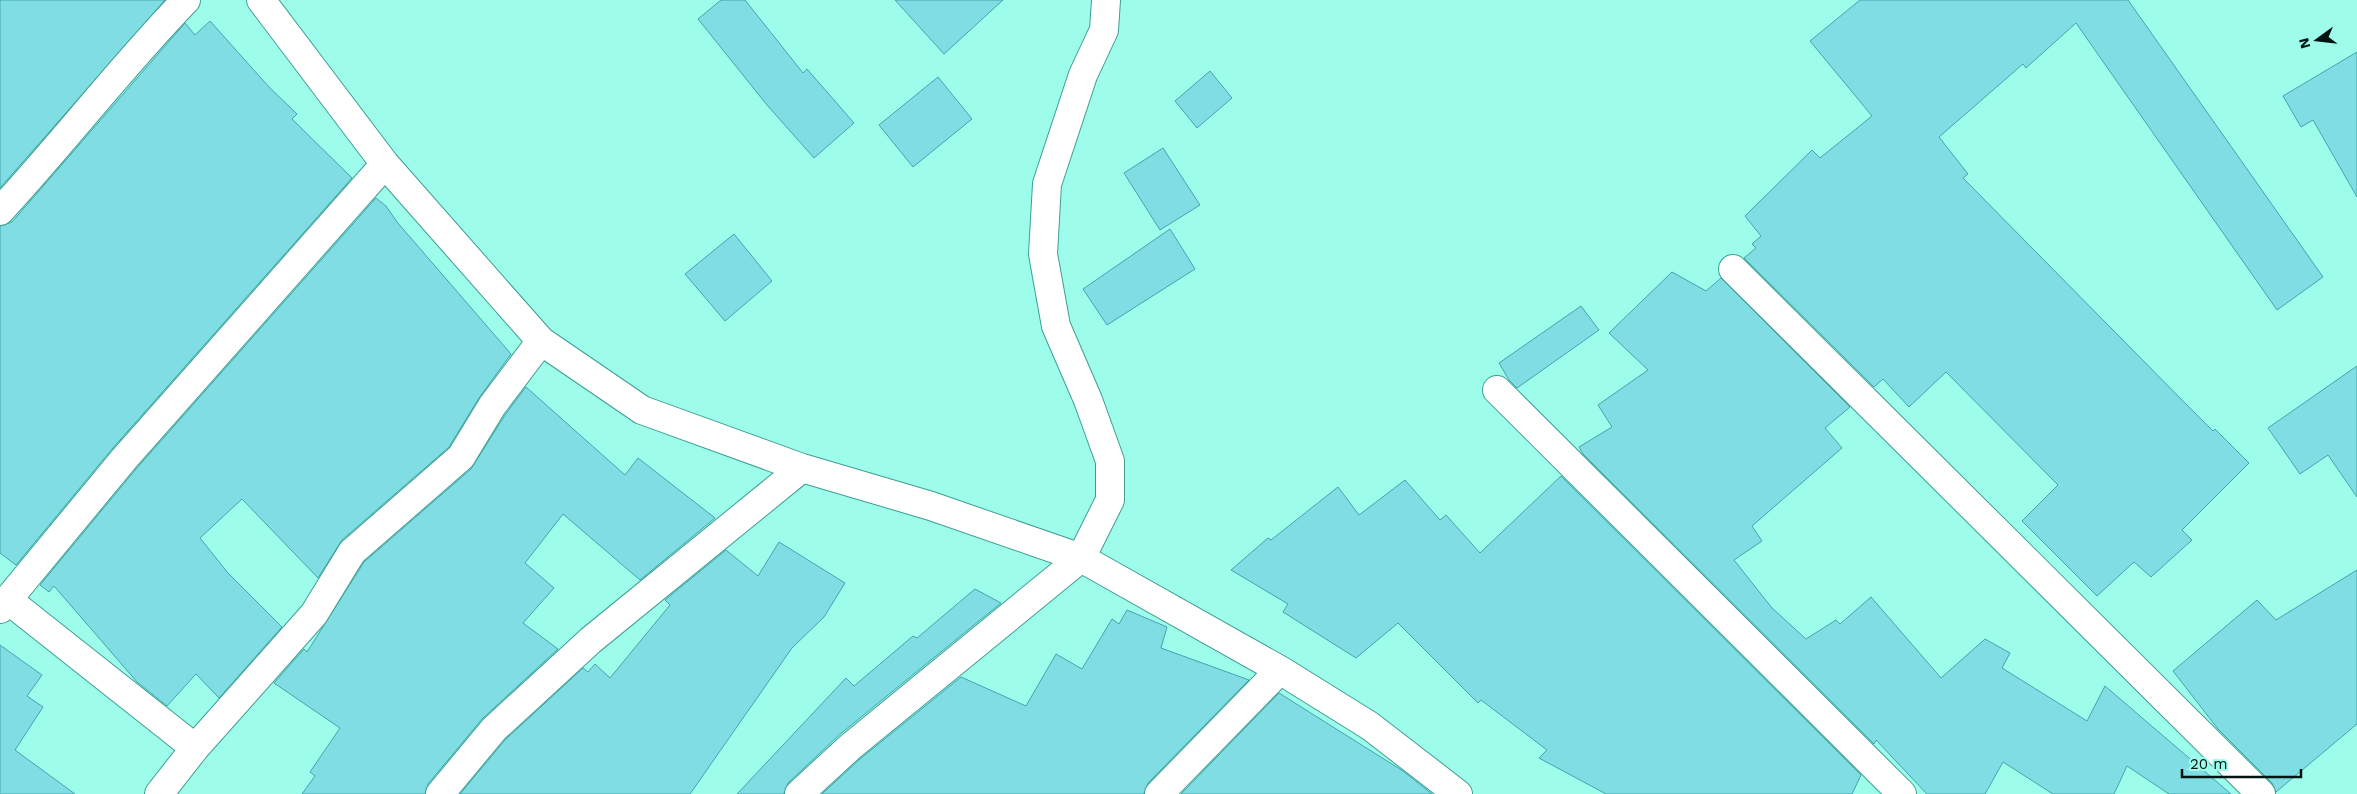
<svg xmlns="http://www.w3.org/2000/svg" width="2357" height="794" font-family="'Work Sans',sans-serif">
<rect width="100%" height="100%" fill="#9efceb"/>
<!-- building -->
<path fill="#81dde4" stroke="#40a6ad" d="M 0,0 L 165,0 L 0,188 Z
M 721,0 L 745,0 L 803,73 L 807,69 L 854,123 L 814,158 L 767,105 L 698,19 Z
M 895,0 L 1003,0 L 944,54 Z
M 1860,0 L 2128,0 L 2323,277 L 2277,310 L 2076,23 L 2026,68 L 2023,64 L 1939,137 L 1968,174 L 1963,178 L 2184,402 L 2213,431 L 2215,429 L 2249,463 L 2182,530 L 2192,540 L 2151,577 L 2134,562 L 2097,596 L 2022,521 L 2058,485 L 1946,372 L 1909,407 L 1883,379 L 1874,387 L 1744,258 L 1756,248 L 1752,244 L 1761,236 L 1745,216 L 1812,150 L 1820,158 L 1872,116 L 1810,41 Z
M 210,21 L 269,87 L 297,114 L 292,119 L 352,178 L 112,449 L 16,565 L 0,553 L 0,226 L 12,222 L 185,23 L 195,35 Z
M 2357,52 L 2357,197 L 2313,120 L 2301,127 L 2283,96 Z
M 1210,71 L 1232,98 L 1197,128 L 1175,101 Z
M 938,77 L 972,119 L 913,167 L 879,125 Z
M 1163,148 L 1200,205 L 1160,230 L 1124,173 Z
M 376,198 L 386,206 L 397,222 L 511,354 L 479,398 L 449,447 L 342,540 L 318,578 L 242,499 L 200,538 L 228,573 L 282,627 L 219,698 L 196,674 L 167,706 L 137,682 L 54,586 L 49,592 L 40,585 L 136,469 Z
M 1170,229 L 1195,269 L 1107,325 L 1083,289 Z
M 734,234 L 772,281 L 725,321 L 685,274 Z
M 1672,272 L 1706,291 L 1721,278 L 1850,407 L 1825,428 L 1842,448 L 1752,526 L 1762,541 L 1734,560 L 1772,608 L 1806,639 L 1836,620 L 1840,624 L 1871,597 L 1941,678 L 1985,639 L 2010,653 L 2002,668 L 2087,721 L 2105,686 L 2231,794 L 2169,794 L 2127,766 L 2114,794 L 2053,794 L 2003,762 L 1985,794 L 1927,794 L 1876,740 L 1874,744 L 1583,454 L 1579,447 L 1612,427 L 1598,405 L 1648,370 L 1609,333 Z
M 1581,306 L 1599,330 L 1517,388 L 1509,380 L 1499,363 Z
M 2357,366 L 2357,497 L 2328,455 L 2300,474 L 2268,428 Z
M 526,387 L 625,475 L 638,458 L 715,518 L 640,580 L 563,514 L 525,563 L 554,588 L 523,623 L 558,649 L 482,719 L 428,784 L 425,794 L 302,794 L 315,776 L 310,772 L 340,728 L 274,683 L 304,649 L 307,652 L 364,562 L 471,469 L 505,415 Z
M 1561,476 L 1861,775 L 1852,794 L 1606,794 L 1539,758 L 1547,750 L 1481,700 L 1478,703 L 1398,623 L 1356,658 L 1283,612 L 1288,604 L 1231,570 L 1268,538 L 1271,540 L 1338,487 L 1359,515 L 1405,480 L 1440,520 L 1446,515 L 1480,553 Z
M 779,542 L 845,583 L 824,617 L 792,648 L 690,794 L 460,794 L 505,740 L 583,668 L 588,672 L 595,664 L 610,678 L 670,605 L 665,600 L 726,550 L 758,576 Z
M 2357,570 L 2357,724 L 2276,792 L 2272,783 L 2218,729 L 2173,671 L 2257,600 L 2276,620 Z
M 975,589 L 1001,603 L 839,735 L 788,783 L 784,794 L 737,794 L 846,678 L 854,686 L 913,636 L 917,638 Z
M 1127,610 L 1167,627 L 1161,648 L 1249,680 L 1148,783 L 1144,794 L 822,794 L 860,759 L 961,677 L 1026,706 L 1056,654 L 1082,669 L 1112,619 L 1119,624 Z
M 0,645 L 42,675 L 27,696 L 43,707 L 15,750 L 75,794 L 0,794 Z
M 1279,693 L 1403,771 L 1432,794 L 1181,794 Z"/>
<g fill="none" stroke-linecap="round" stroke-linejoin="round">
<defs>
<path id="street" d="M 261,0 L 385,164 L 541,341 L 642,410 L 802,468 L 931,506 L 1081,558 L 1280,670 L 1370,726 L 1458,794
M 0,211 C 64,142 121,67 186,0
M 1733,269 L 2261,794
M 1497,390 L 1902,794
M 8,600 L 195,748
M 0,609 L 124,459 L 385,164
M 159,794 L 195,748 L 314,614 L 352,552 L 461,457 L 492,406 L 541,341
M 440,794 L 494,729 L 591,640 L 802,468
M 799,794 L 850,747 L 1081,558 L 1110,500 L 1110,461 L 1088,400 L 1056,326 L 1043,254 L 1047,184 L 1083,75 L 1104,30 L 1106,0
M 1159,794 L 1280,670"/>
</defs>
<!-- street casing -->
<use href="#street" stroke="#3e9f91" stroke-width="30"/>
<!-- street -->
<use href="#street" stroke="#fff" stroke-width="28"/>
</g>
<!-- north arrow -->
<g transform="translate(2317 40) rotate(255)" stroke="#9efceb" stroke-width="4" paint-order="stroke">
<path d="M0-4L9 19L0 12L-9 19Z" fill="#001511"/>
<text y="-8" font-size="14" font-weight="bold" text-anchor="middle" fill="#001511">N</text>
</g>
<!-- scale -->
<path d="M2182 769v8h119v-8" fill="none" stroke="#001511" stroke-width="2.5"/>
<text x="2190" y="769" font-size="15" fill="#001511" stroke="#9efceb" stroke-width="4" paint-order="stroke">20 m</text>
</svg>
